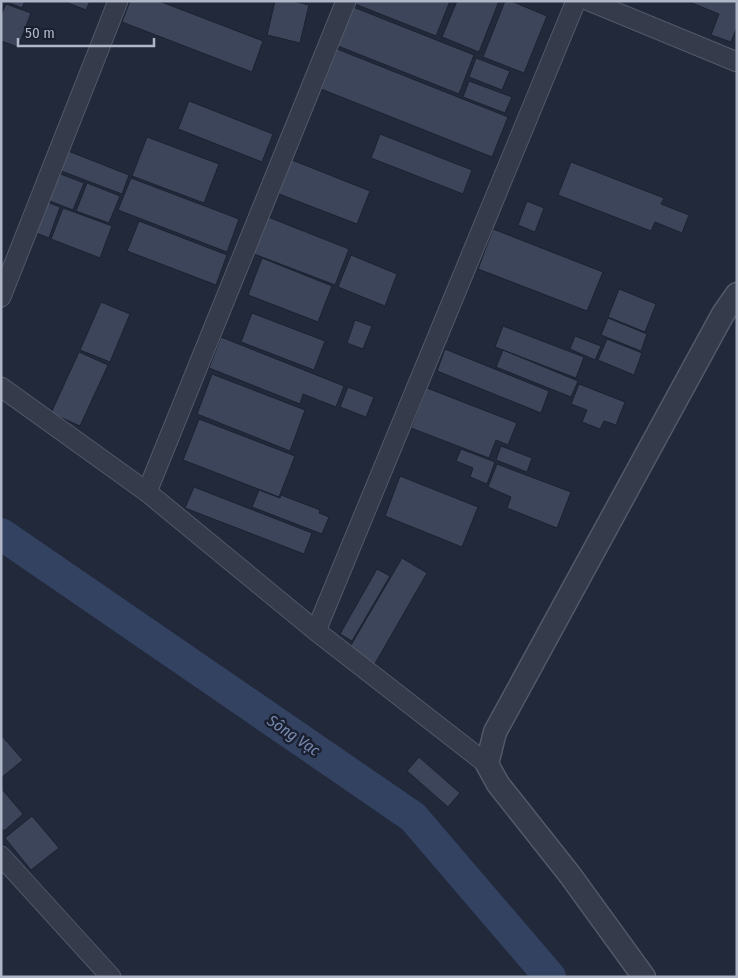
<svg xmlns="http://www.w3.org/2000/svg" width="738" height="978" font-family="'Fira Sans Condensed',sans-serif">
<rect width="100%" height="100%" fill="#21293a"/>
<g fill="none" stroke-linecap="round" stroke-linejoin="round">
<!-- river -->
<path stroke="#344262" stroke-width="32" d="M 1,534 L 413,817 L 550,977"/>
</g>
<!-- building -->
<path fill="#3d455a" stroke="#1c2231" d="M 5,1 L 25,1 L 22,8 Z
M 63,1 L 90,1 L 86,10 Z
M 130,1 L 159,1 L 263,41 L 252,72 L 122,22 Z
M 275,1 L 293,1 L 309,5 L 300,43 L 267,35 Z
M 356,1 L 450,1 L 436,36 L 355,4 Z
M 457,1 L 499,1 L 479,52 L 442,37 Z
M 505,1 L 511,1 L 547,16 L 524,73 L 483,57 Z
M 687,1 L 737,1 L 737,27 L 731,42 L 711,35 L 719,14 Z
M 6,4 L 31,13 L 18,47 L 1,41 L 1,15 Z
M 353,7 L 474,55 L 459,94 L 338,46 Z
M 337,49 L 508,117 L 492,157 L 321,89 Z
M 476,58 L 510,71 L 502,90 L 469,77 Z
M 469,81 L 512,97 L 505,113 L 463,97 Z
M 189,101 L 273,134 L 262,162 L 178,129 Z
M 380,134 L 472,170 L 463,194 L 371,158 Z
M 147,137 L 219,164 L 204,203 L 132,176 Z
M 63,149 L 129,175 L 122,194 L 56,169 Z
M 287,158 L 370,191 L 357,224 L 274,192 Z
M 571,162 L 664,198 L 661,204 L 689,215 L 682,233 L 655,222 L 651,231 L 558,195 Z
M 58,173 L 84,183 L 73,210 L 47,200 Z
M 131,178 L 239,219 L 227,252 L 118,210 Z
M 87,183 L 120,196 L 109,223 L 76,211 Z
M 527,201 L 544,208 L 535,232 L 518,225 Z
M 47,202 L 60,207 L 49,238 L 36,233 Z
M 63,208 L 112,226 L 100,258 L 51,239 Z
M 268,217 L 349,249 L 335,285 L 254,254 Z
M 139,221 L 227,255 L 216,285 L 127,251 Z
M 493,229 L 603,272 L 587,311 L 478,269 Z
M 351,255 L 397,274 L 385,306 L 338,287 Z
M 262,258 L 332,286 L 318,322 L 248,295 Z
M 619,289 L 656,304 L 645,332 L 608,317 Z
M 101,302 L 130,314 L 110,362 L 80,350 Z
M 252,313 L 325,341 L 314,370 L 241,342 Z
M 608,318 L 647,334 L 641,351 L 601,335 Z
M 355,320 L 372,326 L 363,349 L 347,343 Z
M 503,326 L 584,357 L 576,378 L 495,347 Z
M 575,336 L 601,346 L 595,360 L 570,349 Z
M 221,337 L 344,386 L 336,407 L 303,394 L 300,404 L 209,368 Z
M 607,339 L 642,353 L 634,375 L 598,360 Z
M 445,349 L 549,391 L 541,413 L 437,371 Z
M 503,350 L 578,381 L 571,397 L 496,367 Z
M 79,352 L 108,365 L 80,426 L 51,413 Z
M 212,374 L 305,410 L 290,451 L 197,414 Z
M 579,384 L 625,402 L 616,425 L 604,421 L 600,429 L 582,422 L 587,410 L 571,404 Z
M 348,387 L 374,397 L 366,417 L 340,407 Z
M 427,388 L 517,423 L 508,445 L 496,440 L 489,458 L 411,428 Z
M 199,419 L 295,456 L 279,497 L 183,460 Z
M 501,446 L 532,458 L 527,472 L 496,460 Z
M 461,449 L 495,462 L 487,484 L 470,477 L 473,468 L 456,461 Z
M 497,464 L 571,492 L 557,528 L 507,508 L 511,497 L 488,487 Z
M 400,476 L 478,507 L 462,547 L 385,516 Z
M 194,487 L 312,533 L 304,554 L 185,508 Z
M 259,490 L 280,498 L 281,495 L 320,510 L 319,513 L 329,517 L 322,534 L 252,507 Z
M 402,558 L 427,573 L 373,667 L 347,652 Z
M 377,569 L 390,576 L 352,641 L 340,634 Z
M 1,735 L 23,760 L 1,778 Z
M 419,757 L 460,793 L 448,807 L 407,771 Z
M 1,788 L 23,814 L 4,831 L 1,827 Z
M 32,816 L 59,848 L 31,870 L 5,838 Z"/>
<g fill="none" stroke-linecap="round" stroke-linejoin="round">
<defs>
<path id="minor" d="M 589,1 L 737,62
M 1,297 L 118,1
M 1,387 L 147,492 L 316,631 L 487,764
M 147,492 L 346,1
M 316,631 L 576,1
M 1,856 L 111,977"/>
<path id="tertiary" d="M 644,977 L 570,875 L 498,784 L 487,764 L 495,732 L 723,314 L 737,294"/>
</defs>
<!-- minor casing -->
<use href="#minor" stroke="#525968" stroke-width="21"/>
<!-- tertiary casing -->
<use href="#tertiary" stroke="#525968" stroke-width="25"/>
<!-- minor -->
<use href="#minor" stroke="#353b4b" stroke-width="19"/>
<!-- tertiary -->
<use href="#tertiary" stroke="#353b4b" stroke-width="22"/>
</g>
<g text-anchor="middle" stroke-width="5" stroke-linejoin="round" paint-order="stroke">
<!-- water labels -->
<g font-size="16" font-style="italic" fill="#7688b0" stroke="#1a202f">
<text transform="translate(294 735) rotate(34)" y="6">Sông Vạc</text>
</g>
</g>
<!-- border -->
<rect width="738" height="978" fill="none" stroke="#afb6c7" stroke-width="5"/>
<!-- scale -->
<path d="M18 38v8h136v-8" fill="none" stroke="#afb6c7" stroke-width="2.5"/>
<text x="25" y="38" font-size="15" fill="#afb6c7" stroke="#1a202f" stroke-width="4" paint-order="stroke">50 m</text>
</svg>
